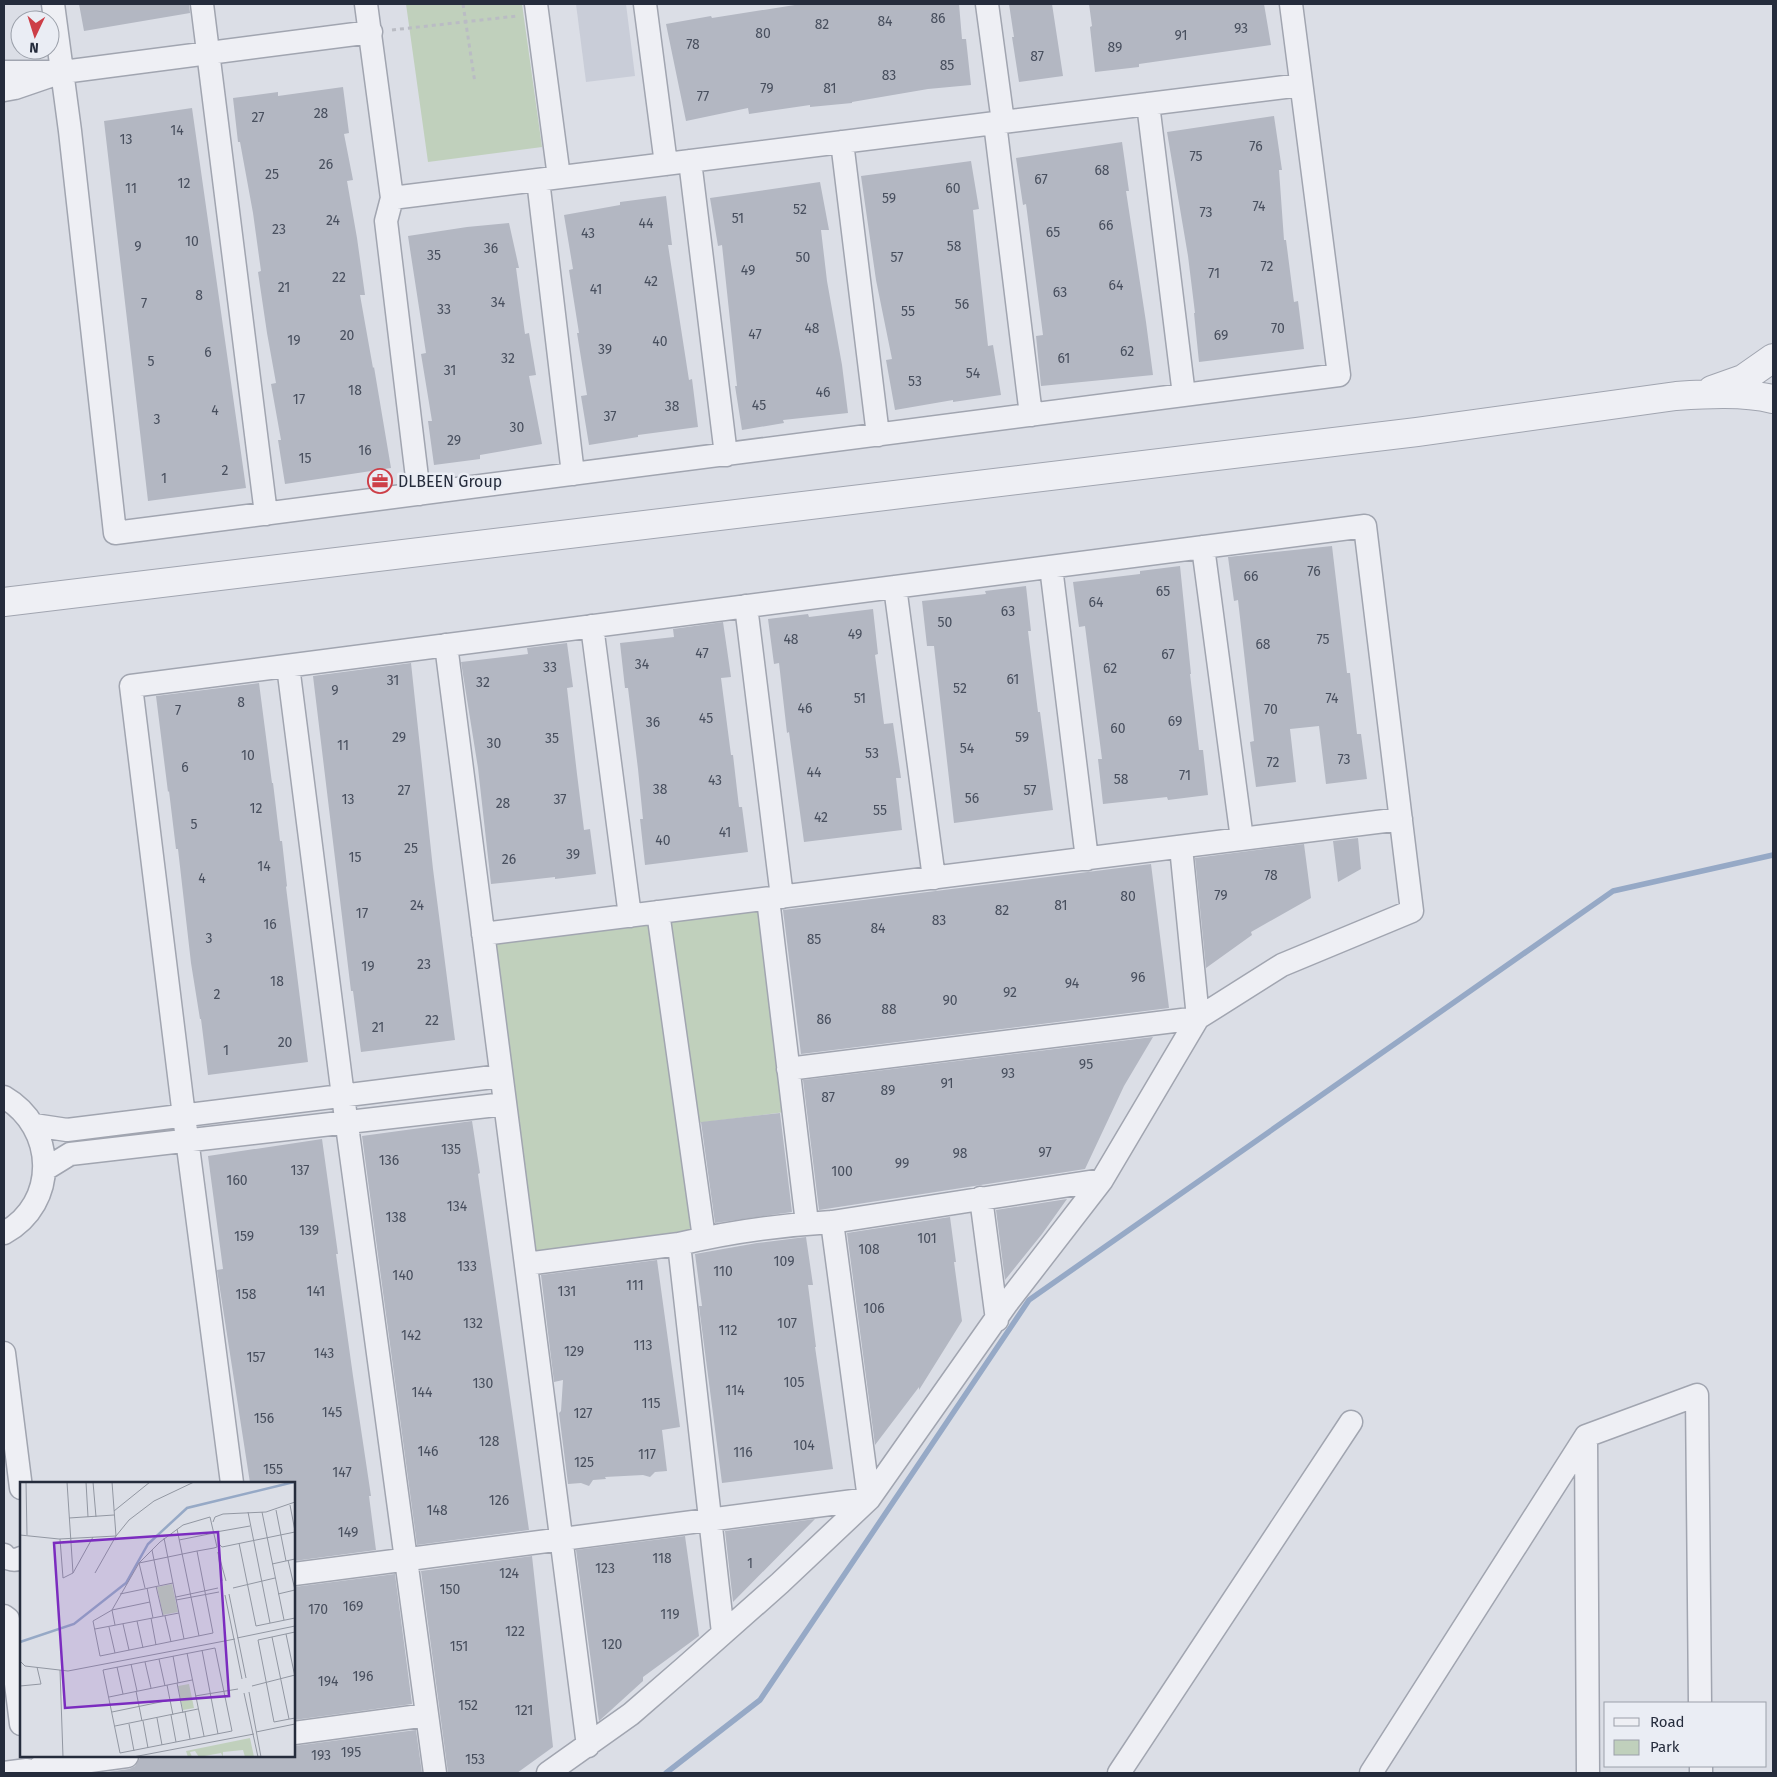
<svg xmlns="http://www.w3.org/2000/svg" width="1777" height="1777" font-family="'Fira Sans',sans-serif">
<rect width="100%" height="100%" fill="#dbdee6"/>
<!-- built -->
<path fill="#c9cdd8" d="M 576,4 L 626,4 L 635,76 L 586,82 Z"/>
<!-- green -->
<path fill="#c0d0bc" d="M 406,4 L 522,4 L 542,147 L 428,162 Z
M 760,909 L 785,1112 L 697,1123 L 670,920 Z
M 651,922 L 692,1233 L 535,1253 L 494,942 Z"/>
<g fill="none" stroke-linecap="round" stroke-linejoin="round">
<!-- stream -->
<path stroke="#96a9c6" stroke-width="5.5" d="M 666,1773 L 760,1700 L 1029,1300 L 1613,891 L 1773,855"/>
</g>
<!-- building -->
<path fill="#b3b7c2" d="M 79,4 L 189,4 L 190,13 L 84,31 Z
M 801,4 L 959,4 L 962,39 L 966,39 L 971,85 L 928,89 L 852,102 L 852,103 L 810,107 L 810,105 L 749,114 L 748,108 L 686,121 L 666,24 L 711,16 L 712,18 Z
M 1009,4 L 1052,4 L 1063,76 L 1019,82 L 1012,37 L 1014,37 Z
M 1089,4 L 1264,4 L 1271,45 L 1139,64 L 1139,67 L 1095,72 L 1090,27 L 1092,26 Z
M 343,87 L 349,133 L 344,134 L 353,180 L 347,181 L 357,238 L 365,295 L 360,295 L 373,368 L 374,367 L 391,468 L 285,484 L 278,440 L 281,440 L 271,384 L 276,383 L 267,333 L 258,272 L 261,271 L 253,213 L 240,142 L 238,142 L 233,98 L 278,92 L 278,96 Z
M 192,108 L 246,488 L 148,501 L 104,121 Z
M 1274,116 L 1282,170 L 1279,170 L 1284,240 L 1286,240 L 1294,302 L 1298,301 L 1304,349 L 1199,362 L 1194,313 L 1195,313 L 1188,256 L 1167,132 Z
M 1122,142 L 1129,191 L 1126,191 L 1146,322 L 1153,375 L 1041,386 L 1036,336 L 1043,335 L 1026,204 L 1023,205 L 1016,158 Z
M 971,161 L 979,209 L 973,210 L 988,346 L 993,345 L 1001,395 L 953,402 L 953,400 L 895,410 L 886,360 L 892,359 L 876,280 L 861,176 Z
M 820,182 L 829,230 L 821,230 L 827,281 L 842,365 L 848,413 L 783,420 L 784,423 L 742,430 L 735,386 L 737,386 L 722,245 L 718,246 L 710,198 Z
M 666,196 L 672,245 L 668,245 L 689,380 L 692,379 L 698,427 L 638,435 L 638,437 L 589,445 L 581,396 L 587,395 L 577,333 L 579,333 L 569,270 L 573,269 L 564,215 L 620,205 L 620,202 Z
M 509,223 L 519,268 L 516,268 L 525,334 L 529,333 L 536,375 L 529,376 L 542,444 L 480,455 L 480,459 L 434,465 L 428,421 L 432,421 L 421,354 L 426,353 L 408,236 L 467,227 Z
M 1332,546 L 1347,673 L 1350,673 L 1357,734 L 1361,734 L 1367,779 L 1326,784 L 1319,726 L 1290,729 L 1296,782 L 1256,787 L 1250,742 L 1254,741 L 1238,600 L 1234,601 L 1228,557 Z
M 1180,566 L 1191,674 L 1190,674 L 1199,750 L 1203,750 L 1208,795 L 1168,800 L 1167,797 L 1103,804 L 1098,759 L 1102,759 L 1085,626 L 1079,627 L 1073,582 L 1140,574 L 1140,571 Z
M 1026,586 L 1031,631 L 1028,631 L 1038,712 L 1040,712 L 1053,810 L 954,823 L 934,646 L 927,646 L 922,601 L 986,594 L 985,591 Z
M 873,609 L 878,654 L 875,655 L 884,724 L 893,723 L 901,778 L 896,778 L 902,830 L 804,842 L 789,732 L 787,733 L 779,663 L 774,664 L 768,619 L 808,614 L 809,617 Z
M 723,622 L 731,677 L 721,678 L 731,755 L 733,755 L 739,807 L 742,807 L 748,852 L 645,865 L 640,819 L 643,819 L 638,769 L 628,688 L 625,688 L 620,643 L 674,637 L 673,629 Z
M 567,643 L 573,687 L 567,688 L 577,774 L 584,830 L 590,829 L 596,874 L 555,879 L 555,877 L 491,884 L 478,768 L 461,662 L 528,654 L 527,648 Z
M 411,663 L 433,869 L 455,1040 L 361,1052 L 353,991 L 351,991 L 313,676 Z
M 259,683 L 272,783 L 273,783 L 280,841 L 282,841 L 287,886 L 286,887 L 308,1062 L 208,1075 L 201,1019 L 200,1019 L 191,963 L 178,849 L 176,849 L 169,791 L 168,792 L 156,696 Z
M 1358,838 L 1361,869 L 1338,882 L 1333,841 Z
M 1304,844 L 1311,898 L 1251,932 L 1252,935 L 1206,968 L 1195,858 Z
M 1151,864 L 1169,1008 L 801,1054 L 783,910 Z
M 1153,1037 L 1124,1086 L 1085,1169 L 819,1210 L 803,1080 Z
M 780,1113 L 792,1212 L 715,1223 L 701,1122 Z
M 472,1121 L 480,1173 L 478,1174 L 529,1530 L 417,1545 L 362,1136 Z
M 322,1139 L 338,1254 L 336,1254 L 353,1376 L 371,1496 L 369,1496 L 376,1550 L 294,1561 L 294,1483 L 250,1483 L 217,1270 L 223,1269 L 208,1156 Z
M 1067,1199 L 1042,1234 L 1005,1280 L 996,1210 Z
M 950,1217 L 956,1262 L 954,1262 L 962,1321 L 919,1390 L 919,1387 L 875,1445 L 847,1233 Z
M 806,1237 L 813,1285 L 808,1285 L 816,1347 L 815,1347 L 833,1469 L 722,1483 L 700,1314 L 699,1306 L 702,1306 L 695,1254 L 757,1243 Z
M 657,1260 L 680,1427 L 662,1430 L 667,1471 L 655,1472 L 650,1477 L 643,1475 L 605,1477 L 606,1479 L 593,1480 L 589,1486 L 581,1483 L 568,1484 L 559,1413 L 561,1411 L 563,1380 L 554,1382 L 541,1275 Z
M 815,1519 L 733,1602 L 725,1531 Z
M 685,1536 L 699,1636 L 643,1677 L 643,1681 L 599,1721 L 576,1550 Z
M 532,1556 L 553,1747 L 517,1773 L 448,1773 L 421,1571 Z
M 395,1574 L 412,1704 L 294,1720 L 294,1587 Z
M 416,1730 L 422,1773 L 100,1773 L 129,1769 L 135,1766 L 140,1758 L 160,1756 L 294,1756 L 294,1746 Z"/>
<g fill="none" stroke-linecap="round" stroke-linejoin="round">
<defs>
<path id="minor" d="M 53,4 L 70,131 L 115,533 L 1339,375 L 1291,4
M 202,4 L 266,514
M 366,4 L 392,198 L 386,221 L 419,494
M 536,4 L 559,177
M 645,4 L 666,164
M 987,4 L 1003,122
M 4,72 L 63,72 L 371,32
M 4,90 L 15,88 L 50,76
M 1148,104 L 1184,395
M 995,123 L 1031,415
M 842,142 L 878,435
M 690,161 L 726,455
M 538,180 L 573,474
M 392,198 L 1301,85
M 1203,547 L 1242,839
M 1051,567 L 1087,859
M 895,587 L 934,878
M 746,606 L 782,897
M 592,626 L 630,916
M 446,645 L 588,1746
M 288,666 L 343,1096 L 435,1773
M 768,899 L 807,1223
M 658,912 L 704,1238
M 483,934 L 1401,819
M 788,1069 L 1198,1018 L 1181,847
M 4,1097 C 56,1127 59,1203 4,1233
M 34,1125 L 67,1130 L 501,1076
M 44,1170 L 70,1154 L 505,1104
M 981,1198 L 997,1320
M 679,1244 L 723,1633
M 526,1264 L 679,1244 C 729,1232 781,1225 832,1222 L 1102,1180
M 4,1353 L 21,1488
M 1586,1436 L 1697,1395 L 1700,1703
M 232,1483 L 184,1116 L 131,686 L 1365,526 L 1412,911 L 1282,965 L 1198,1018 L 1102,1180 L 1007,1303 L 869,1499 L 780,1583 L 684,1668 L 631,1714 L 548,1773
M 4,1555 C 8,1560 15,1561 21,1558
M 294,1574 L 869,1499 L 832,1222
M 4,1616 L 8,1619 L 21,1724
M 294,1733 L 427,1715
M 1701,1766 L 1701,1773
M 39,1768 L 127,1756
M 4,1773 L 27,1770
M 1119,1773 L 1351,1422
M 1371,1773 L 1586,1436 L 1588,1773"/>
<path id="tertiary" d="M 1712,390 L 1743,379 L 1773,358
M 4,602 L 1417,432 L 1676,396 C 1708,394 1742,392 1773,399"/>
</defs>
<!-- minor casing -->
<use href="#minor" stroke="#a1a5b0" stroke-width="25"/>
<!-- tertiary casing -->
<use href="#tertiary" stroke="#a1a5b0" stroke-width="30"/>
<!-- path -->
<path stroke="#babcc4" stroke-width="3" stroke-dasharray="4 4" stroke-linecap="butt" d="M 463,4 L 475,83
M 392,30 L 517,16"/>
<!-- minor -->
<use href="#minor" stroke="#eeeff4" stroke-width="22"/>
<!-- tertiary -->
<use href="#tertiary" stroke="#eeeff4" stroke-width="28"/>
</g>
<!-- icons -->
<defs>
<symbol id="office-ring" viewBox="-11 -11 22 22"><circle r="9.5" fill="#eaedf4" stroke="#cd3e47" stroke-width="1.5"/><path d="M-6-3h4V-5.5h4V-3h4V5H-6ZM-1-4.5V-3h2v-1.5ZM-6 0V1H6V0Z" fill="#cd3e47"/></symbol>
</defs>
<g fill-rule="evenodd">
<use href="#office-ring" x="366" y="467" width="28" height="28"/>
</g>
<g text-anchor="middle" stroke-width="5" stroke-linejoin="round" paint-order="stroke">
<!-- number labels -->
<g font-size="14" fill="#484f5e">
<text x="938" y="23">86</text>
<text x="885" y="26">84</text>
<text x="822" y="29">82</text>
<text x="1241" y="33">93</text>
<text x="763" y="38">80</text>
<text x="1181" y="40">91</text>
<text x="693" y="49">78</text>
<text x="1115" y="52">89</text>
<text x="1037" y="61">87</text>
<text x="947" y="70">85</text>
<text x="889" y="80">83</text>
<text x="767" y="93">79</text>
<text x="830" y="93">81</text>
<text x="703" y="101">77</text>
<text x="321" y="118">28</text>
<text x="258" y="122">27</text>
<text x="177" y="135">14</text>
<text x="126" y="144">13</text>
<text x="1256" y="151">76</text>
<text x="1196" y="161">75</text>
<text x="326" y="169">26</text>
<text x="1102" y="175">68</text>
<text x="272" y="179">25</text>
<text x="1041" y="184">67</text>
<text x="184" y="188">12</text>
<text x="131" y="193">11</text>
<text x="953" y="193">60</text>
<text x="889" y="203">59</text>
<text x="1259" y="211">74</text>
<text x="800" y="214">52</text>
<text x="1206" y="217">73</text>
<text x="738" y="223">51</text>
<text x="333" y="225">24</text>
<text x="646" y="228">44</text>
<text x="1106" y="230">66</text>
<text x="279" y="234">23</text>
<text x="1053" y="237">65</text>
<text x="588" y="238">43</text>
<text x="192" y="246">10</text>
<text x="138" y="251">9</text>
<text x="954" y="251">58</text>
<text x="491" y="253">36</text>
<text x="434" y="260">35</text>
<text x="803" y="262">50</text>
<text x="897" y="262">57</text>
<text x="1267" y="271">72</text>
<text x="748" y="275">49</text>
<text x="1214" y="278">71</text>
<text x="339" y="282">22</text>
<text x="651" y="286">42</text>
<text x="1116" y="290">64</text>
<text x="284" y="292">21</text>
<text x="596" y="294">41</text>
<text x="1060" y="297">63</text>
<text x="199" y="300">8</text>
<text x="498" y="307">34</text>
<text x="144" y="308">7</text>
<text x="962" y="309">56</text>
<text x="444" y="314">33</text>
<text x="908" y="316">55</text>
<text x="812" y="333">48</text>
<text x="1278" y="333">70</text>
<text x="755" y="339">47</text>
<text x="347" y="340">20</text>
<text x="1221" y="340">69</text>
<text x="294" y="345">19</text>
<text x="660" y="346">40</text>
<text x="605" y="354">39</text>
<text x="1127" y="356">62</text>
<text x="208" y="357">6</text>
<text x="508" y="363">32</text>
<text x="1064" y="363">61</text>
<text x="151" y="366">5</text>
<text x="450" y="375">31</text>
<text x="973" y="378">54</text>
<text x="915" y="386">53</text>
<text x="355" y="395">18</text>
<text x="823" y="397">46</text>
<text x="299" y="404">17</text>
<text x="759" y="410">45</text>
<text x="672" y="411">38</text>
<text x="215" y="415">4</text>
<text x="610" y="421">37</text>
<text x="157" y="424">3</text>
<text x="517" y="432">30</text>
<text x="454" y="445">29</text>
<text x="365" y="455">16</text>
<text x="305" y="463">15</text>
<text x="225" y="475">2</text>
<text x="164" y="483">1</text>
<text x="1314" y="576">76</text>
<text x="1251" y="581">66</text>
<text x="1163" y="596">65</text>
<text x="1096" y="607">64</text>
<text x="1008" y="616">63</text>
<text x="945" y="627">50</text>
<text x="855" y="639">49</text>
<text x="791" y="644">48</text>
<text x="1323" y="644">75</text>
<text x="1263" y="649">68</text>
<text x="702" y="658">47</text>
<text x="1168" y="659">67</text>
<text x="642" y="669">34</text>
<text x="550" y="672">33</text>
<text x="1110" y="673">62</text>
<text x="1013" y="684">61</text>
<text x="393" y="685">31</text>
<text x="483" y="687">32</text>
<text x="960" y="693">52</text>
<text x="335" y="695">9</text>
<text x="860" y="703">51</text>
<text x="1332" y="703">74</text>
<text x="241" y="707">8</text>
<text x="805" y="713">46</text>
<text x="1271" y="714">70</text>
<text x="178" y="715">7</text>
<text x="706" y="723">45</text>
<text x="1175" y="726">69</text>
<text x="653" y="727">36</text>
<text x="1118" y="733">60</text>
<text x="399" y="742">29</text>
<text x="1022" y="742">59</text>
<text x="552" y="743">35</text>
<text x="494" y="748">30</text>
<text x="343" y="750">11</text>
<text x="967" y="753">54</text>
<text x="872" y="758">53</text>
<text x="248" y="760">10</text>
<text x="1344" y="764">73</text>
<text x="1273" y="767">72</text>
<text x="185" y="772">6</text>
<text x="814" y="777">44</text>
<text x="1185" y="780">71</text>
<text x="1121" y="784">58</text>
<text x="715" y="785">43</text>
<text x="660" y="794">38</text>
<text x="404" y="795">27</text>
<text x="1030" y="795">57</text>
<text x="972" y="803">56</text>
<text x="348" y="804">13</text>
<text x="560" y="804">37</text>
<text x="503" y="808">28</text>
<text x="256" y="813">12</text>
<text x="880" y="815">55</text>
<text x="821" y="822">42</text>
<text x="194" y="829">5</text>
<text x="725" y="837">41</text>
<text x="663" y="845">40</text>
<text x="411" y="853">25</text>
<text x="573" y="859">39</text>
<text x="355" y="862">15</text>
<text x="509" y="864">26</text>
<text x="264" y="871">14</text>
<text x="1271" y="880">78</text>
<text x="202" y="883">4</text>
<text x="1221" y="900">79</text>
<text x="1128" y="901">80</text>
<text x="417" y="910">24</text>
<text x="1061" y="910">81</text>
<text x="1002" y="915">82</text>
<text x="362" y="918">17</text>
<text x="939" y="925">83</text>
<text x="270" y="929">16</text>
<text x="878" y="933">84</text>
<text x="209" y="943">3</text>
<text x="814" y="944">85</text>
<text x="424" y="969">23</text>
<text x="368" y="971">19</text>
<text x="1138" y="982">96</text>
<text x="277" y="986">18</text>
<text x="1072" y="988">94</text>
<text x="1010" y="997">92</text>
<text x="217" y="999">2</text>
<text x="950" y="1005">90</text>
<text x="889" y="1014">88</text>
<text x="824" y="1024">86</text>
<text x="432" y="1025">22</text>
<text x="378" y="1032">21</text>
<text x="285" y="1047">20</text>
<text x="226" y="1055">1</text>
<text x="1086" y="1069">95</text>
<text x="1008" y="1078">93</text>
<text x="947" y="1088">91</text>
<text x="888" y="1095">89</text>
<text x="828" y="1102">87</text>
<text x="451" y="1154">135</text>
<text x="1045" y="1157">97</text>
<text x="960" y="1158">98</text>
<text x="389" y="1165">136</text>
<text x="902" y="1168">99</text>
<text x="300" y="1175">137</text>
<text x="842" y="1176">100</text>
<text x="237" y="1185">160</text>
<text x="457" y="1211">134</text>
<text x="396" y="1222">138</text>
<text x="309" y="1235">139</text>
<text x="244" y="1241">159</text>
<text x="927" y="1243">101</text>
<text x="869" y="1254">108</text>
<text x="784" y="1266">109</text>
<text x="467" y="1271">133</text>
<text x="723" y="1276">110</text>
<text x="403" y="1280">140</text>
<text x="635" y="1290">111</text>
<text x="316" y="1296">141</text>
<text x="567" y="1296">131</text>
<text x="246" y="1299">158</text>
<text x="874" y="1313">106</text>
<text x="473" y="1328">132</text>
<text x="787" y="1328">107</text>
<text x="728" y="1335">112</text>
<text x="411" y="1340">142</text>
<text x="643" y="1350">113</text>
<text x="574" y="1356">129</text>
<text x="324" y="1358">143</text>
<text x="256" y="1362">157</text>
<text x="794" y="1387">105</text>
<text x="483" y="1388">130</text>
<text x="735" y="1395">114</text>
<text x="422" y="1397">144</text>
<text x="651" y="1408">115</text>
<text x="332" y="1417">145</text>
<text x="583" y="1418">127</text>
<text x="264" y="1423">156</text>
<text x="489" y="1446">128</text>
<text x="804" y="1450">104</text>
<text x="428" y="1456">146</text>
<text x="743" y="1457">116</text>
<text x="647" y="1459">117</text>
<text x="584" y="1467">125</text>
<text x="273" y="1474">155</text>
<text x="342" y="1477">147</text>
<text x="499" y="1505">126</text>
<text x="437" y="1515">148</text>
<text x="348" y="1537">149</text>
<text x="662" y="1563">118</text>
<text x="750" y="1568">1</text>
<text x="605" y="1573">123</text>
<text x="509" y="1578">124</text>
<text x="450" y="1594">150</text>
<text x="353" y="1611">169</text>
<text x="318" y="1614">170</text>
<text x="670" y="1619">119</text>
<text x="515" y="1636">122</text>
<text x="612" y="1649">120</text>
<text x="459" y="1651">151</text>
<text x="363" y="1681">196</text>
<text x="328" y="1686">194</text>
<text x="468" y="1710">152</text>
<text x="524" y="1715">121</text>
<text x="351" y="1757">195</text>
<text x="321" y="1760">193</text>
<text x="475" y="1764">153</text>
</g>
<!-- poi labels -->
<g font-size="16" fill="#252c3c" stroke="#eaedf4" text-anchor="start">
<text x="398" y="487">DLBEEN Group</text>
</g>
</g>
<!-- overview -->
<g transform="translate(20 1482)">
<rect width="275" height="275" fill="#dbdee6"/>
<path d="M 152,102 L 158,130 L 143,133 L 137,105 ZM 169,202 L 174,226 L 163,228 L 158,204 ZM 230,256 L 234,275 L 225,275 L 223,268 L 203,270 L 203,275 L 201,271 L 179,275 L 175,269 L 170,270 L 172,275 L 168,275 L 166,269 Z" fill="#c0d0bc"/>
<path fill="none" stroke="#96a9c6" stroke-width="2.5" d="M 0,160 L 54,142 L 106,101 L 128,62 L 167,26 L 274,0"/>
<path fill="none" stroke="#9297a2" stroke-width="1" d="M 6,0 L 7,53M 47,0 L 53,91 L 73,55M 66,0 L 68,35M 73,0 L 76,35M 270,23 L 275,49M 256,28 L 266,79M 94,29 L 130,0M 228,30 L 250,141M 242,30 L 264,138M 49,36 L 94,33M 193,40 L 195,35 L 203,32 L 246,30 L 275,20M 157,47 L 179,154M 196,50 L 230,44M 0,53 L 39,57 L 96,54 L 92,0M 144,56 L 164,157M 40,57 L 43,96 L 53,91M 159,58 L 194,51M 198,61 L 202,65 L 275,50M 219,61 L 236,144 L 275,136M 132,68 L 139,103M 268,78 L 275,108M 252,82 L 275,77M 75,91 L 96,54 L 109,38 L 134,19 L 174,0M 202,99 L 198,70 L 206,99M 136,104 L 143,134M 125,106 L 119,81 L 177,69 L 194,66 L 197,65 L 190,35 L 163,43 L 140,60 L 119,81 L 92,128 L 73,139 L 80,174 L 193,151 L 177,69M 127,106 L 133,136M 213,106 L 255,96M 100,112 L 153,101M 209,112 L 226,196M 258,112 L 275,108M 205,113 L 222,197M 156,115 L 198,106M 156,118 L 199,110M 145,134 L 151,160M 131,136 L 136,163M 117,139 L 123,166M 103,142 L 109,168M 95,143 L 92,128 L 130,120M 89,145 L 95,171M 75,147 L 159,131M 275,150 L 238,158 L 254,240 L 275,236M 266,152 L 275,195M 252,155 L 269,237M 217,156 L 275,144M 195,166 L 212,249 L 100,271 L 83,188 ZM 182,168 L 198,252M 167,171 L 184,254M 153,174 L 158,201M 139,177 L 145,204M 0,179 L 5,184 L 48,189 L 215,157M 125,180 L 131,206M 111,182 L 117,209M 97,185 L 103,212M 40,188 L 43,275M 157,201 L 163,231M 147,203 L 153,233M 0,204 L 21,202 L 17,185M 232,204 L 275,193M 116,209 L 122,239M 229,210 L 241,275M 224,211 L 238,275M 175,214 L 218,207M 89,215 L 172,198M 92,230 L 150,218M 165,230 L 170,257M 151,233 L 156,260M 137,236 L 142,263M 123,239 L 128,266M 109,242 L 114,269M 95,244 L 178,227M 236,250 L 275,242M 113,275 L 234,252"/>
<path fill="#7b2cbf" fill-opacity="0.15" stroke="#7b2cbf" stroke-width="2.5" d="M 198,50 L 209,214 L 45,226 L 34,61 Z"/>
<rect width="275" height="275" fill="none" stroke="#252c3c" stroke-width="2.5"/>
</g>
<!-- border -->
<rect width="1777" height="1777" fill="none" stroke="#252c3c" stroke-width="10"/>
<!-- legend -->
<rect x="1604" y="1702" width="162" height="65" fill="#eaedf4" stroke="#9ba0aa"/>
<rect x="1614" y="1718" width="25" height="8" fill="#eeeff4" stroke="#9ba0aa"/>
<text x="1650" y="1727" font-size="15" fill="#252c3c">Road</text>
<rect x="1614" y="1740" width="25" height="15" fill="#c0d0bc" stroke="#9ba0aa"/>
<text x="1650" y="1752" font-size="15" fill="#252c3c">Park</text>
<!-- north arrow -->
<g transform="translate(35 35) rotate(184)"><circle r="24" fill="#eaedf4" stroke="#9ba0aa"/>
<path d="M0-4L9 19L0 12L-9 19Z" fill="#cd3e47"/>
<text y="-8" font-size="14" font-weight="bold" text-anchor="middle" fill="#252c3c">N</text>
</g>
</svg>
